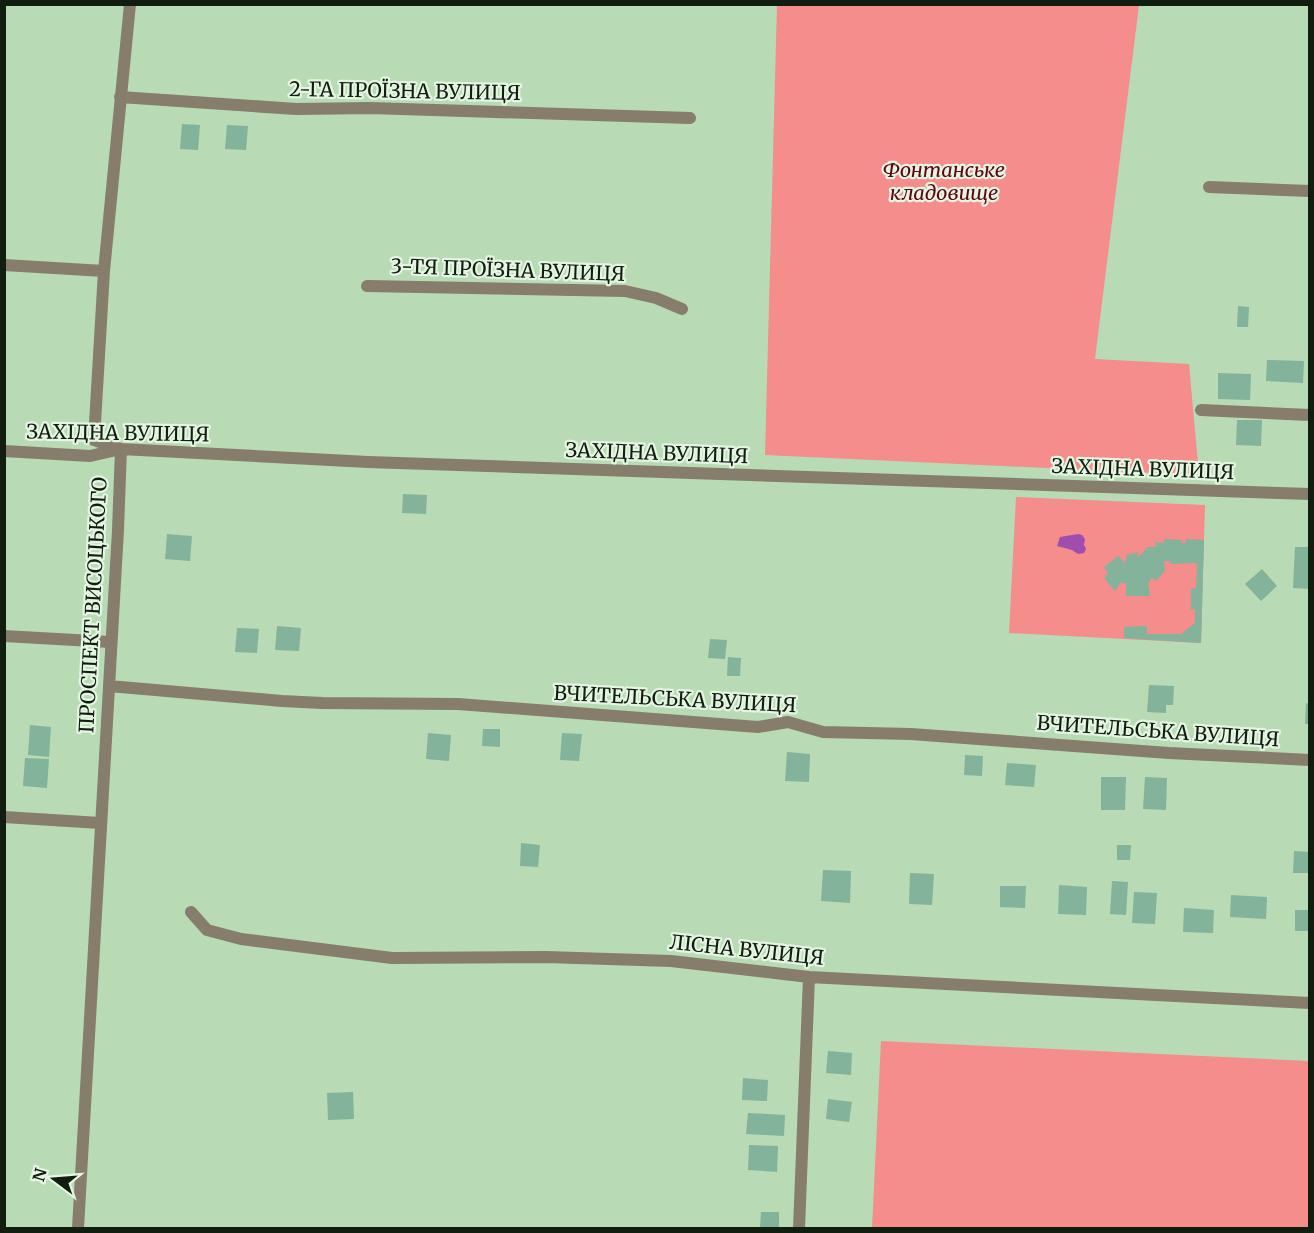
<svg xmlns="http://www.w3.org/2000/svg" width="1314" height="1233" font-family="Merriweather,serif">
<rect width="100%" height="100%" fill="#b8dab4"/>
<!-- green -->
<path fill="#f48d8b" d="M 777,5 L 1139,5 L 1095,359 L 1189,364 L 1199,475 L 765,455 Z
M 1016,497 L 1205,505 L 1201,643 L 1009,633 Z
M 881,1041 L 1309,1061 L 1309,1228 L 872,1228 Z"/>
<!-- water -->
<path fill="#a04ead" d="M 1078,534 L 1082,535 L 1085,539 L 1084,545 L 1086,549 L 1084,553 L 1078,554 L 1072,550 L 1057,546 L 1060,537 Z"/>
<!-- building -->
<path fill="#83b39b" d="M 182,124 L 200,125 L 198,150 L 180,149 Z
M 227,125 L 248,126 L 246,150 L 225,149 Z
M 1238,306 L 1249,307 L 1248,327 L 1237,327 Z
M 1267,360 L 1304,361 L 1303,383 L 1266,381 Z
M 1218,373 L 1251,374 L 1250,400 L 1218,399 Z
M 1237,420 L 1262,420 L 1261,446 L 1236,445 Z
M 403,494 L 427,495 L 426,514 L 402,513 Z
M 167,534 L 192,536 L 190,561 L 165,559 Z
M 1164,539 L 1182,540 L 1181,543 L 1186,543 L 1186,539 L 1204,540 L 1201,643 L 1124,638 L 1124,627 L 1147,626 L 1147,634 L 1181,634 L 1195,623 L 1195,609 L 1191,610 L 1191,588 L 1196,589 L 1197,563 L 1171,564 L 1170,561 L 1164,561 L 1165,571 L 1156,581 L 1152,578 L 1148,583 L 1150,596 L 1126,596 L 1126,583 L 1120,583 L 1115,591 L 1104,578 L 1108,574 L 1104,567 L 1118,556 L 1125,563 L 1127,555 L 1138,552 L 1137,558 L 1148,547 L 1156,547 L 1155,542 L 1164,543 Z
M 1295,547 L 1310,547 L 1310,589 L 1293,588 Z
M 1262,569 L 1277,586 L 1261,601 L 1245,584 Z
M 277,626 L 301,628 L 299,651 L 275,650 Z
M 237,628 L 259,629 L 257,653 L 235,652 Z
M 710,639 L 727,640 L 725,659 L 708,658 Z
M 728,657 L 741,658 L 740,676 L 727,676 Z
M 1149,685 L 1174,686 L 1173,705 L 1166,705 L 1166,713 L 1147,712 Z
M 1306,703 L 1310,704 L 1310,724 L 1305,724 Z
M 30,725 L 51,727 L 49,757 L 28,755 Z
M 483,729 L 500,729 L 500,747 L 482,746 Z
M 428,733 L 451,735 L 449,761 L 426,759 Z
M 562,733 L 582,734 L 579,761 L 560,760 Z
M 787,752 L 810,754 L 809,782 L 785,781 Z
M 965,755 L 983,756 L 982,776 L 964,775 Z
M 25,758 L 49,759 L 47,788 L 23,786 Z
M 1007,763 L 1036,765 L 1034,787 L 1005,785 Z
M 1101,777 L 1126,777 L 1125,810 L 1101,810 Z
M 1145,777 L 1167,778 L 1166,810 L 1143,809 Z
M 521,843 L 540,845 L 538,867 L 520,866 Z
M 1117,845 L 1131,845 L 1130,860 L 1117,860 Z
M 1294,851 L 1310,852 L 1309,873 L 1293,873 Z
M 823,870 L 851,871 L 850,903 L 821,901 Z
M 910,873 L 934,874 L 932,905 L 909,904 Z
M 1112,881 L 1128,882 L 1126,915 L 1110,914 Z
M 1059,885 L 1087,887 L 1086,915 L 1058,914 Z
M 1000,886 L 1026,886 L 1025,908 L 1000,907 Z
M 1134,892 L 1157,893 L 1155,924 L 1132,923 Z
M 1231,895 L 1267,897 L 1266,919 L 1230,917 Z
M 1184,908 L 1214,910 L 1213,933 L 1183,932 Z
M 1295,910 L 1310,910 L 1310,931 L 1295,931 Z
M 828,1051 L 852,1053 L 851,1075 L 826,1073 Z
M 743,1078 L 768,1080 L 767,1101 L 742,1100 Z
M 353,1092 L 354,1119 L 328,1120 L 327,1093 Z
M 828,1099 L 852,1102 L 849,1122 L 826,1119 Z
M 748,1113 L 785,1115 L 784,1136 L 746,1134 Z
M 749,1145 L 778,1146 L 777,1172 L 748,1170 Z
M 761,1212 L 779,1212 L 779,1228 L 760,1228 Z"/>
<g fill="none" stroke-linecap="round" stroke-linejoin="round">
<!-- street -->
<path stroke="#877d6c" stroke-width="12" d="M 120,97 L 296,109 L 370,108 L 690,118
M 1209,187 L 1310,191
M 4,265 L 104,271
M 367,286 L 625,291 L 656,298 L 682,309
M 1201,410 L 1310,415
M 4,451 L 90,456 L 121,449 L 368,462 L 1310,494
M 4,636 L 110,642
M 109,686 L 282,701 L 322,703 L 458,704 L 758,727 L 788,722 L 823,732 L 911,734 L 1169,753 L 1310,760
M 4,817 L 100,823
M 191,912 L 207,930 L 241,939 L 392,958 L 546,957 L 671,961 L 809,977 L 1310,1003
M 78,1228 L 118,530 L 121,449 L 94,440 L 104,271 L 130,4
M 799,1228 L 809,977"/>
</g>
<g text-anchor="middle" stroke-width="4.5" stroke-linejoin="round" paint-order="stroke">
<!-- street labels -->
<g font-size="20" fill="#111d0f" stroke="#e4f5e2">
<text transform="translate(405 91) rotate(1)" y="7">2-ГА ПРОЇЗНА ВУЛИЦЯ</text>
<text transform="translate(508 270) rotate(2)" y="7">3-ТЯ ПРОЇЗНА ВУЛИЦЯ</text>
<text transform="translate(118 433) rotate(1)" y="7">ЗАХІДНА ВУЛИЦЯ</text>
<text transform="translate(657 453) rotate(2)" y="7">ЗАХІДНА ВУЛИЦЯ</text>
<text transform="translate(1143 469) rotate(2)" y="7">ЗАХІДНА ВУЛИЦЯ</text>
<text transform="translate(93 605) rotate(-87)" y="7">ПРОСПЕКТ ВИСОЦЬКОГО</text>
<text transform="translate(675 699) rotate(3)" y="7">ВЧИТЕЛЬСЬКА ВУЛИЦЯ</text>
<text transform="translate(1158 731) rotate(4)" y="7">ВЧИТЕЛЬСЬКА ВУЛИЦЯ</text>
<text transform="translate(747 950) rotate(6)" y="7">ЛІСНА ВУЛИЦЯ</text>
</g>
<!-- park labels -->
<g font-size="20" font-style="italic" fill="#5c0511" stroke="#e4f5e2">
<text x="944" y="177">Фонтанське<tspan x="944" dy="23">кладовище</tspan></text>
</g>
</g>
<!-- border -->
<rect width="1314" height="1233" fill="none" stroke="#111d0f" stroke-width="12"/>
<!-- north arrow -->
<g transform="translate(54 1179) rotate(286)" stroke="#e4f5e2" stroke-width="4.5" paint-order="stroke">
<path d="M0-4.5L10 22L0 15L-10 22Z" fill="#111d0f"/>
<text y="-9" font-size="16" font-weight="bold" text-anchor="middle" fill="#111d0f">N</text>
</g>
</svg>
